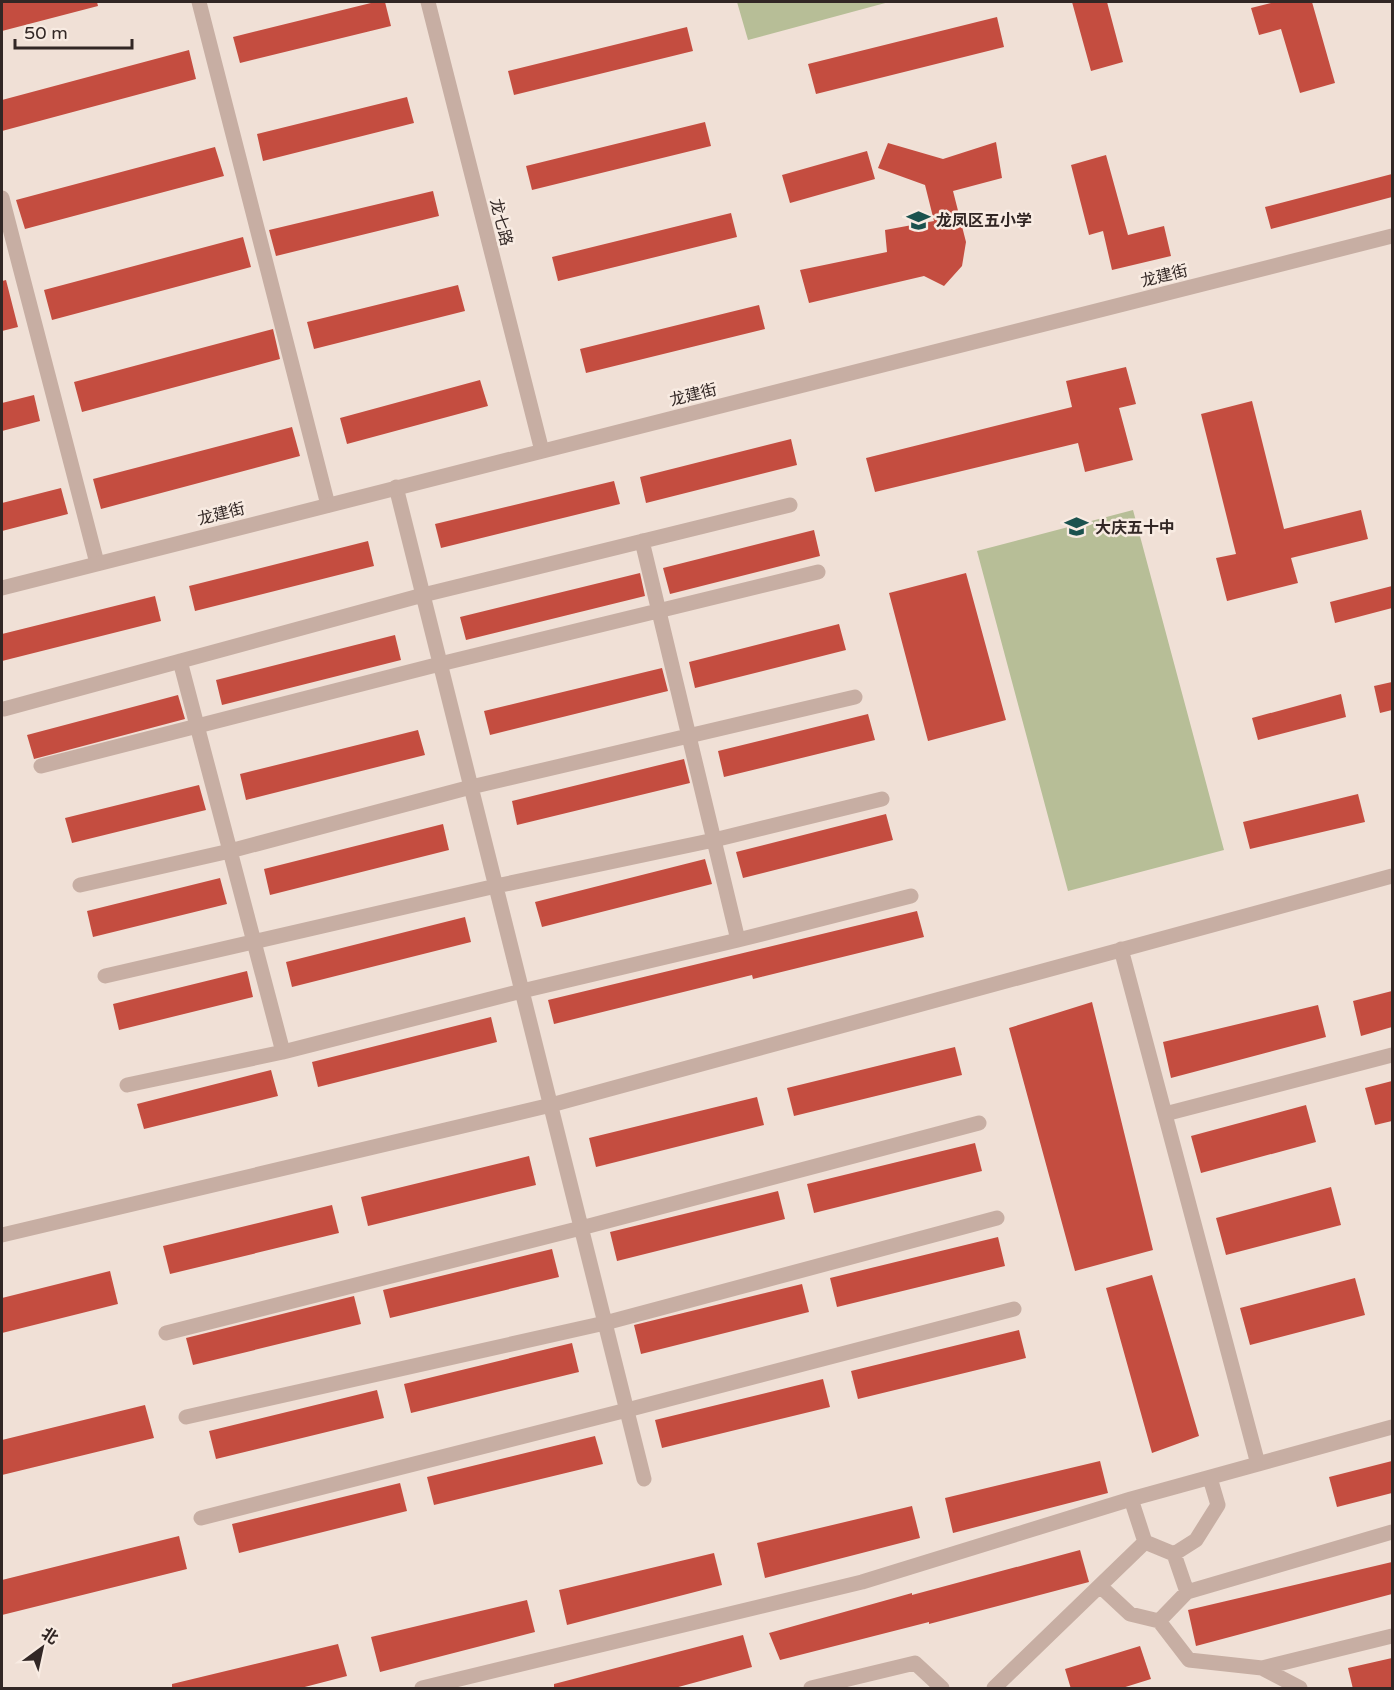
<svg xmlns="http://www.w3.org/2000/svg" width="1394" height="1690" font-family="'Varela Round','Noto Sans SC',sans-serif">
<rect width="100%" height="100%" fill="#f0e0d6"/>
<!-- green -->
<path fill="#b7be97" d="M 737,2 L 889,2 L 748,40 Z
M 1133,510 L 1224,850 L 1068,891 L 977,551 Z"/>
<!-- building -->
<path fill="#c44d40" d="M 2,2 L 97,2 L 98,6 L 2,31 Z
M 375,2 L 385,2 L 391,26 L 240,63 L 233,37 Z
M 1072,2 L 1107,2 L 1123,62 L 1091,71 Z
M 1275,2 L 1312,2 L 1335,83 L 1300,93 L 1281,29 L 1259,35 L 1251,8 Z
M 997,17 L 1004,47 L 816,94 L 808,64 Z
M 687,27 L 693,51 L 514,95 L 508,71 Z
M 189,50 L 196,79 L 2,131 L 2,100 Z
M 407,97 L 414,123 L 263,161 L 257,134 Z
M 705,122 L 711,146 L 532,190 L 526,166 Z
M 996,142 L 1002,178 L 953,191 L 966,242 L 962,266 L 944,286 L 924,276 L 809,303 L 800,270 L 887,252 L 885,230 L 934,221 L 925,185 L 878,168 L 888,143 L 943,159 Z
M 215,147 L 224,176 L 25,229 L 16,200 Z
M 867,151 L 875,179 L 790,203 L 782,175 Z
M 1106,155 L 1128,235 L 1164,226 L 1171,256 L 1112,270 L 1103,231 L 1089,235 L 1071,165 Z
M 1392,174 L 1392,197 L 1271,229 L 1265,207 Z
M 433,191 L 439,216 L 276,256 L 269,230 Z
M 731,213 L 737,237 L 558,281 L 552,257 Z
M 243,237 L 251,267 L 52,320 L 44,290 Z
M 6,280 L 18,327 L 2,331 L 2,281 Z
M 458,285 L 465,311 L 314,349 L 307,322 Z
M 759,305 L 765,329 L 586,373 L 580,349 Z
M 273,329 L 280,359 L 82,412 L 74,382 Z
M 1126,367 L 1136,404 L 1119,408 L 1133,460 L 1085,472 L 1078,443 L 875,492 L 866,458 L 1072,407 L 1066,381 Z
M 480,380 L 488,406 L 347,444 L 340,418 Z
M 34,395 L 40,421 L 2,431 L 2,403 Z
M 1252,401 L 1284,529 L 1361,510 L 1368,539 L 1291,558 L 1298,583 L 1227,601 L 1216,558 L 1236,554 L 1201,414 Z
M 292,427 L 300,456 L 101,509 L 93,479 Z
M 791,439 L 797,465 L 646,503 L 640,477 Z
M 614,481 L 620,504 L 441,548 L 435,524 Z
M 61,488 L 68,514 L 2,531 L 2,503 Z
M 814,530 L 820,556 L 670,594 L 663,568 Z
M 368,541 L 374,566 L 195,611 L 189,586 Z
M 640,573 L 645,596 L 466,640 L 460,617 Z
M 966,573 L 1006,720 L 928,741 L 889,593 Z
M 1392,586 L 1392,608 L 1335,623 L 1330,602 Z
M 155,596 L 161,621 L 2,661 L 2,634 Z
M 839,624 L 846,650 L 695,688 L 689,662 Z
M 395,635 L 401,660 L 222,705 L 216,680 Z
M 662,668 L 668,691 L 490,735 L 484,711 Z
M 1392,682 L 1392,710 L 1380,713 L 1374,686 Z
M 1341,694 L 1346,717 L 1258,740 L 1252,718 Z
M 178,695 L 185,719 L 34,759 L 27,735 Z
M 868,714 L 875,740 L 724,777 L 718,751 Z
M 418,730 L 425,755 L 246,800 L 240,774 Z
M 684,759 L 690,783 L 517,825 L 512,801 Z
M 199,785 L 206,810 L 72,843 L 65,818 Z
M 1358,794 L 1365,822 L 1250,849 L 1243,822 Z
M 886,814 L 893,840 L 743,878 L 736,852 Z
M 443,824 L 449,850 L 270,895 L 264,869 Z
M 705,859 L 712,884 L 542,927 L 535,902 Z
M 220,878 L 227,904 L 93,937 L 87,911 Z
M 917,911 L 924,937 L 753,979 L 752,975 L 554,1024 L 548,1000 Z
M 465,917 L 471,942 L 292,987 L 286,962 Z
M 247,971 L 253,997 L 119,1030 L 113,1004 Z
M 1392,991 L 1392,1027 L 1361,1036 L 1353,1001 Z
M 1092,1002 L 1153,1250 L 1075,1271 L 1009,1028 Z
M 1318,1005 L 1326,1037 L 1171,1078 L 1163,1042 Z
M 491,1017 L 497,1042 L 318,1087 L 312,1062 Z
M 955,1047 L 962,1075 L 794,1116 L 787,1088 Z
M 271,1070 L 278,1096 L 144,1129 L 137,1104 Z
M 1392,1081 L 1392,1121 L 1375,1125 L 1365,1088 Z
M 757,1097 L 764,1125 L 596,1167 L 589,1138 Z
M 1306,1105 L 1316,1142 L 1201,1173 L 1191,1136 Z
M 975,1143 L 982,1171 L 814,1213 L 807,1184 Z
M 529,1156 L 536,1185 L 368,1226 L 361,1197 Z
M 1331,1187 L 1341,1225 L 1226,1255 L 1216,1218 Z
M 778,1191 L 785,1219 L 617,1261 L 610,1232 Z
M 332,1205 L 339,1233 L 170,1274 L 163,1246 Z
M 998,1237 L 1005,1266 L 837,1307 L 830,1278 Z
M 552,1249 L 559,1277 L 390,1318 L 383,1290 Z
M 110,1271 L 118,1304 L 2,1333 L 2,1298 Z
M 1152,1275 L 1199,1436 L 1152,1453 L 1106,1288 Z
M 1355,1278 L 1365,1315 L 1250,1345 L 1240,1308 Z
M 802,1284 L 809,1312 L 641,1354 L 634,1325 Z
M 354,1296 L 361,1324 L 193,1365 L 186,1338 Z
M 1019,1330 L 1026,1358 L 858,1399 L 851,1371 Z
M 572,1343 L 579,1372 L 411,1413 L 404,1384 Z
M 823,1379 L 830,1407 L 662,1448 L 655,1420 Z
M 377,1390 L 384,1418 L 216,1459 L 209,1431 Z
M 145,1405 L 154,1438 L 2,1475 L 2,1440 Z
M 595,1436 L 603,1464 L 434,1505 L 427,1477 Z
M 1100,1461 L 1108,1493 L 953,1533 L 945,1498 Z
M 1392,1461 L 1392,1493 L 1337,1507 L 1329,1477 Z
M 400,1483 L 407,1511 L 239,1553 L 232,1524 Z
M 912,1506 L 920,1538 L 765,1578 L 757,1543 Z
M 179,1536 L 187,1569 L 2,1615 L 2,1580 Z
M 1080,1550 L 1089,1582 L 929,1624 L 929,1622 L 780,1660 L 769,1633 L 912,1593 L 912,1595 Z
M 714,1553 L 722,1585 L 567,1625 L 559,1590 Z
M 1392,1562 L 1392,1594 L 1196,1646 L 1188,1610 Z
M 527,1600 L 535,1632 L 380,1672 L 371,1637 Z
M 743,1635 L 752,1667 L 671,1689 L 554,1689 L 554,1684 Z
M 338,1644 L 347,1676 L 297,1689 L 172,1689 L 172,1684 Z
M 1140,1646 L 1151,1679 L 1119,1689 L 1071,1689 L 1065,1669 Z
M 1392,1658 L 1392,1689 L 1353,1689 L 1348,1668 Z"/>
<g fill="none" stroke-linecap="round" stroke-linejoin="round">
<!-- minor -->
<path stroke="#c7aea3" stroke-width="15" d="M 199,2 L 328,505
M 2,198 L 97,563
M 396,487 L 644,1479
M 642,541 L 738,940
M 180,661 L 283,1052
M 4,709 L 423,595 L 790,505
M 41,766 L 440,664 L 818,572
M 80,885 L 230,851 L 471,787 L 855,697
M 1121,949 L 1258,1464
M 105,976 L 496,886 L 714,840 L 882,799
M 127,1085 L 283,1052 L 522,991 L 738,940 L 911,896
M 1165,1114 L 1392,1055
M 2,1235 L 551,1105 L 1392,876
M 166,1333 L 581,1228 L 979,1123
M 186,1417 L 605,1323 L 997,1218
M 1210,1478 L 1218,1505 L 1196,1540 L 1174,1554 L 1187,1592 L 1392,1532
M 201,1518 L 627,1410 L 1014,1309
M 1145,1542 L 1174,1554
M 1100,1586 L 1130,1614 L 1159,1621 L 1187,1592
M 1159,1621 L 1189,1660 L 1262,1668 L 1392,1636
M 1262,1668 L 1300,1688
M 422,1688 L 862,1582 L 1131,1499 L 1392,1427
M 811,1688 L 915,1663 L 942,1688
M 994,1688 L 1145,1542 L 1131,1499"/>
<!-- tertiary -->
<path stroke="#c7aea3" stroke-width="15" d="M 428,2 L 542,451
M 2,588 L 1392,236"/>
</g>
<!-- icons -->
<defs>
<symbol id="school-bare" viewBox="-9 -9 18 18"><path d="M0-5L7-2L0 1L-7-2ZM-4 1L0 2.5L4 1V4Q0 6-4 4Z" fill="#1b524e" stroke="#f8ebe2" stroke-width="2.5" paint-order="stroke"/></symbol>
</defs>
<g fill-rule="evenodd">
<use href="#school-bare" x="902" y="204" width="33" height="33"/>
<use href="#school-bare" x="1060" y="510" width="33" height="33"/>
</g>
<g text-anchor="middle" stroke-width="5" stroke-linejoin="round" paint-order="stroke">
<!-- poi labels -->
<g font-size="16" font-weight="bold" fill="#322725" stroke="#f8ebe2" text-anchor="start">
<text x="936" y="226">龙凤区五小学</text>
<text x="1095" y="533">大庆五十中</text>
</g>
<!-- street labels -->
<g font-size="16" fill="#322725" stroke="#f8ebe2">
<text transform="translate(502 222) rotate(76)" y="6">龙七路</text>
<text transform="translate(1164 275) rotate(-14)" y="6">龙建街</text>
<text transform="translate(693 394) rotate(-14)" y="6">龙建街</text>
<text transform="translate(221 513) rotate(-14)" y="6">龙建街</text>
</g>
</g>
<!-- border -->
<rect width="1394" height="1690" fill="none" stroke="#322725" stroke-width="6"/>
<!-- north arrow -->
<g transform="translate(42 1648) rotate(33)" stroke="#f8ebe2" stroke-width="4.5" paint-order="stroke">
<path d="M0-4.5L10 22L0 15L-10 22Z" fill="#322725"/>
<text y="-9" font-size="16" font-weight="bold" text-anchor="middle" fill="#322725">北</text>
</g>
<!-- scale -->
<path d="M15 39v9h117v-9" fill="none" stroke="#322725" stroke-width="3"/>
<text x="24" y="39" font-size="18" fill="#322725" stroke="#f8ebe2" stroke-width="4.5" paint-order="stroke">50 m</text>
</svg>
